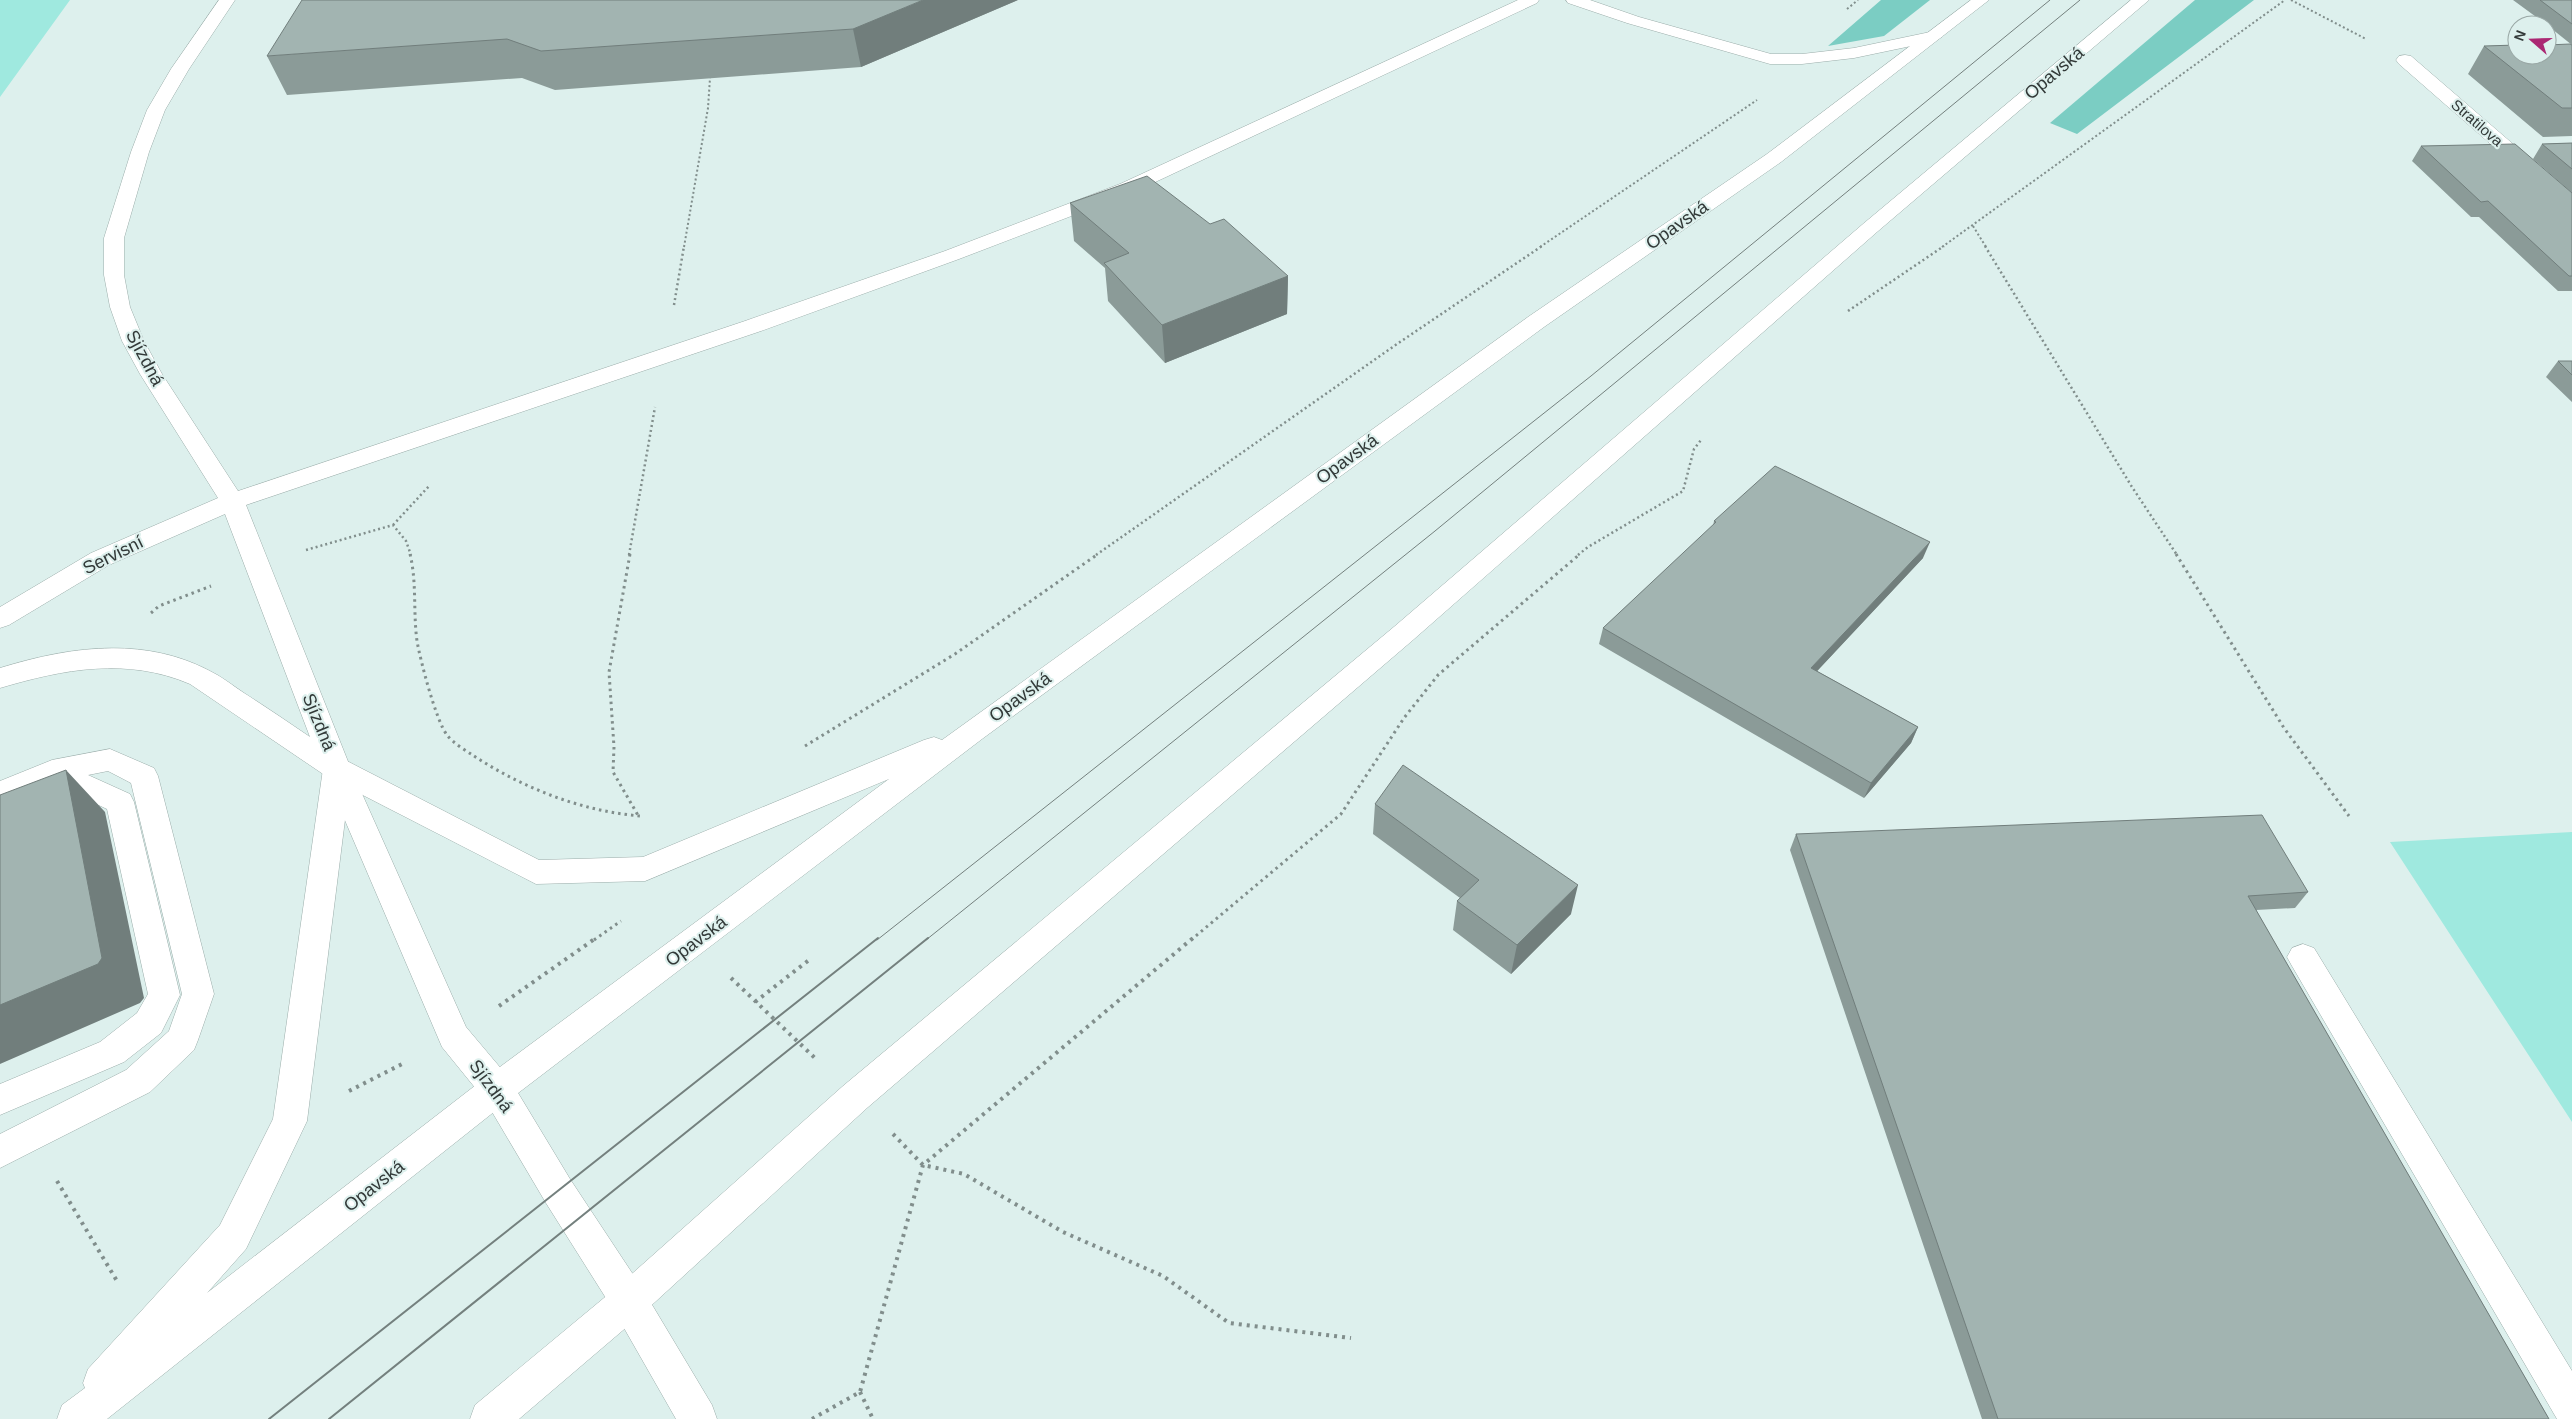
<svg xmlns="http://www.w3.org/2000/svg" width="2572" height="1419" font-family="Arial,sans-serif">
<rect width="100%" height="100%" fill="#ddf0ed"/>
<!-- green -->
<path fill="#9fe9df" d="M 0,0 L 70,0 L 0,97 Z
M 2572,832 L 2572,1122 L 2390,842 Z"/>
<!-- forest -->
<path fill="#7bcdc3" d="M 1881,0 L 1930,0 L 1884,36 L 1828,46 Z
M 2195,0 L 2254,0 L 2077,134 L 2050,123 Z"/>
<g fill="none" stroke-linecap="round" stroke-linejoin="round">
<defs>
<path id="minor" d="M 219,0 L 235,0 L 189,69 L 165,110 L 149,152 L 124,238 L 124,275 L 130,307 L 144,341 L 162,374 L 238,491 L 745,321 L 945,251 L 1120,184 L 1518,0 L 1539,0 L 1537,3 L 1134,192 L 959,259 L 761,331 L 246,505 L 351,769 L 466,1027 L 509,1078 L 570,1179 L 642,1288 L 712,1405 L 717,1419 L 676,1419 L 616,1314 L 546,1203 L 485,1100 L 442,1047 L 326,776 L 190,684 C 127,657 64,669 0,688 L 0,668 C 68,647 142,636 208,670 C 221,676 232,685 244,693 C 266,707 288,722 310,737 L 225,514 L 109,565 L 9,625 L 0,628 L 0,607 L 91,553 L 218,498 L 140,374 L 122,341 L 110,307 L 104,275 L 104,238 L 131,152 L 147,110 L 171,69 Z
M 1566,0 L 1590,0 L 1639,17 L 1771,54 L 1802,54 L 1854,48 L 1935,31 L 1943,36 L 1935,41 L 1854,58 L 1802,64 L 1770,64 L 1627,23 L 1568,3 Z
M 2405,55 L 2411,56 L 2572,195 L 2572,211 L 2565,209 L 2399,64 L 2396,60 L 2399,56 Z
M 110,749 L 154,768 L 158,776 L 214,994 L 198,1040 L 194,1050 L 150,1092 L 0,1168 L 0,1134 L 126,1070 L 169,1031 L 182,994 L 131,783 L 108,771 L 88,775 L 130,794 L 134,802 L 180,995 L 161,1033 L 124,1062 L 0,1115 L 0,1084 L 100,1042 L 137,1013 L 148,994 L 107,809 L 52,783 L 0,804 L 0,781 L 52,760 Z
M 2303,944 L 2314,948 L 2572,1371 L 2572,1419 L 2557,1419 L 2292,966 L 2287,957 L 2292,948 Z"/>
<path id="major" d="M 1971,0 L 1989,0 L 1781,162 L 1544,327 L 982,739 L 509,1100 L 107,1419 L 57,1419 L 62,1405 L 85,1388 L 83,1383 L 88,1369 L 220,1225 L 273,1119 L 323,769 L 327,761 L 337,758 L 347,761 L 539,860 L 643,857 L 924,740 L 934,737 L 942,740 L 1528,317 L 1767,154 ZM 889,779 L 485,1078 L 207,1293 L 246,1249 L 307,1121 L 349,788 L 536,884 L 645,881 Z
M 2131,0 L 2149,0 L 1877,232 L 1413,640 L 867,1108 L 642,1314 L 519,1419 L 470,1419 L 475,1405 L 616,1288 L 843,1086 L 1395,626 L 1863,224 Z"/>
</defs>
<!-- minor casing -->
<use href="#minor" stroke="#9badaa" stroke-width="1"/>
<!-- major casing -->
<use href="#major" stroke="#9badaa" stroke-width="1"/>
<!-- path-far3 -->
<path stroke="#818e8c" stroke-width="2" stroke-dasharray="2 2.5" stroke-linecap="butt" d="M 2291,0 L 2366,39
M 1847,9 L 1858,0
M 1973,226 L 1986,247
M 684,247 L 708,108 L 710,78
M 1540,247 L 1757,100
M 1942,247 L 2285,0"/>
<!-- path-far2 -->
<path stroke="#818e8c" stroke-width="2.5" stroke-dasharray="2 3" stroke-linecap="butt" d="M 1985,246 L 2132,487 L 2177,555
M 674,305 L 684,246
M 1848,311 L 1944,246
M 393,525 L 430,485
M 306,550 L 393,525 L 406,541 L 411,555
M 629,555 L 655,407
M 1096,555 L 1397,344 L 1542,246
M 1578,555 L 1588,547 L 1683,491 L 1694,449 L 1701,440"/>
<!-- path-far1 -->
<path stroke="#818e8c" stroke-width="3" stroke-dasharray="2.5 4" stroke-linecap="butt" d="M 410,554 C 417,583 413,612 417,641 C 420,659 436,721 447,735 C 453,743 465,750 474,756 C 523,788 581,811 640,816
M 630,554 L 609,672 L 614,747 L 613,772 L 639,817
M 2176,554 L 2284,728 L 2349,816
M 151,613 L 159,606 L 211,586
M 805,746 L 955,654 L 1098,554
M 594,940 L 621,921
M 1191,940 L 1341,814 L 1404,718 L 1438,675 L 1580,554"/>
<!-- path -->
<path stroke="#818e8c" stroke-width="4" stroke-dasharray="3 5" stroke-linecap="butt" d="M 731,978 L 817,1060
M 755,1002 L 809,960
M 499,1006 L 596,938
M 349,1091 L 406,1062
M 893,1134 L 923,1165 L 964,1174 L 1063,1232 L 1163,1276 L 1229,1323 L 1351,1338
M 57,1181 L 117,1281
M 860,1392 L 873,1419
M 812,1419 L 860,1392 L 923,1165 L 1193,938"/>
<!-- minor -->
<use href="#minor" fill="#fff" fill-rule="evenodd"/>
<!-- major -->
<use href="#major" fill="#fff" fill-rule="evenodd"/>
<!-- tram-far1 -->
<path stroke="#74807e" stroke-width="1" d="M 877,940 L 1591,376 L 2050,0
M 926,940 L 1435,531 L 2080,0"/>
<!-- tram -->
<path stroke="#74807e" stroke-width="2" d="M 269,1419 L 878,938
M 329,1419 L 928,938"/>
</g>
<!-- wall -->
<path fill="#8b9b98" d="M 1018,0 L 861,67 L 555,90 L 522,78 L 287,95 L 267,56 Z
M 2513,0 L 2572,0 L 2572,45 L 2547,25 Z
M 2572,45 L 2572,136 L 2543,137 L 2468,74 L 2484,46 Z
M 2572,143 L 2572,193 L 2533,159 L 2542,144 Z
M 2421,146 L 2572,193 L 2572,291 L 2558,291 L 2479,217 L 2471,217 L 2412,161 Z
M 1070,203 L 1210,224 L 1288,276 L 1287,314 L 1165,363 L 1108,301 L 1105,268 L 1074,241 Z
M 2558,361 L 2572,361 L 2572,402 L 2546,377 Z
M 1714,521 L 1923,558 L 1817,671 L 1918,727 L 1911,743 L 1864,798 L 1599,644 L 1603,628 L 1713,526 Z
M 1375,804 L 1571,914 L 1511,974 L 1453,930 L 1457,901 L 1460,898 L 1373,834 Z
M 1796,834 L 2308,892 L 2295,908 L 2256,910 L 2549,1419 L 1982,1419 L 1790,850 Z"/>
<!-- shaded-wall -->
<path fill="#717e7c" d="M 923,0 L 1018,0 L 861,67 L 853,29 Z
M 1288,276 L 1287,314 L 1165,363 L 1162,325 Z
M 1930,542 L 1923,558 L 1805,684 L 1811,668 Z
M 1918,727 L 1911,743 L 1864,798 L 1871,783 Z
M 66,770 L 105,812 L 144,998 L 140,1003 L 0,1064 L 0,1005 Z
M 1578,885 L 1571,914 L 1511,974 L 1517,945 Z"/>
<!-- building -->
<path fill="#a2b4b1" stroke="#717e7c" d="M 302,0 L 923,0 L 853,29 L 541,51 L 507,39 L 267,56 Z
M 2540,0 L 2572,0 L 2572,24 Z
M 2570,44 L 2572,45 L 2572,108 L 2562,108 L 2484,46 L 2517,45 L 2517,55 L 2547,55 L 2547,45 Z
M 2572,143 L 2572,169 L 2542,144 Z
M 2515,144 L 2572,193 L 2572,276 L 2569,276 L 2488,201 L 2481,202 L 2421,146 Z
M 1147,176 L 1210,224 L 1224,219 L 1288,276 L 1162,325 L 1104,263 L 1129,253 L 1070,203 Z
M 2558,361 L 2572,361 L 2572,375 Z
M 1775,466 L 1930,542 L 1811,668 L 1918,727 L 1871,783 L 1603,628 L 1716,522 L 1714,521 Z
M 1403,765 L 1578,885 L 1517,945 L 1457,901 L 1479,880 L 1375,804 Z
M 66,770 L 102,958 L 98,964 L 0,1005 L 0,795 Z
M 2262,815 L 2308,892 L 2248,896 L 2549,1419 L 1998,1419 L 1796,834 Z"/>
<g text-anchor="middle" stroke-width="4" stroke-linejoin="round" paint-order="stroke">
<!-- far-street labels -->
<g font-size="15" fill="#323938" stroke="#ddf0ed">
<text transform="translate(2477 123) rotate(41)" y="5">Stratilova</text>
</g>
<!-- street labels -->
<g font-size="18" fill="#323938" stroke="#ddf0ed">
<text transform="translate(2054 73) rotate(-40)" y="6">Opavská</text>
<text transform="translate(1677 225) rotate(-35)" y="6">Opavská</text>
<text transform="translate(145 358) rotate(62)" y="6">Sjízdná</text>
<text transform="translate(1347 459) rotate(-36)" y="6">Opavská</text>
<text transform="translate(113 555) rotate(-26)" y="6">Servisní</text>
<text transform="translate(1020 697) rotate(-36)" y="6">Opavská</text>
<text transform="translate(319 722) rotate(68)" y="6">Sjízdná</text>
<text transform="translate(696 941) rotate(-37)" y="6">Opavská</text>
<text transform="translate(491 1086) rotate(54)" y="6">Sjízdná</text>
<text transform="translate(374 1186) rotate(-38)" y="6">Opavská</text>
</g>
</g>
<!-- north arrow -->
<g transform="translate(2532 40) rotate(290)"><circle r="24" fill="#ddf0ed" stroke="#99a7a5"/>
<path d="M0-4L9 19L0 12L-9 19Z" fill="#ab2873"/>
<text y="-8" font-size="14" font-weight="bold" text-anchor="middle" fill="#323938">N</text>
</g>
</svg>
